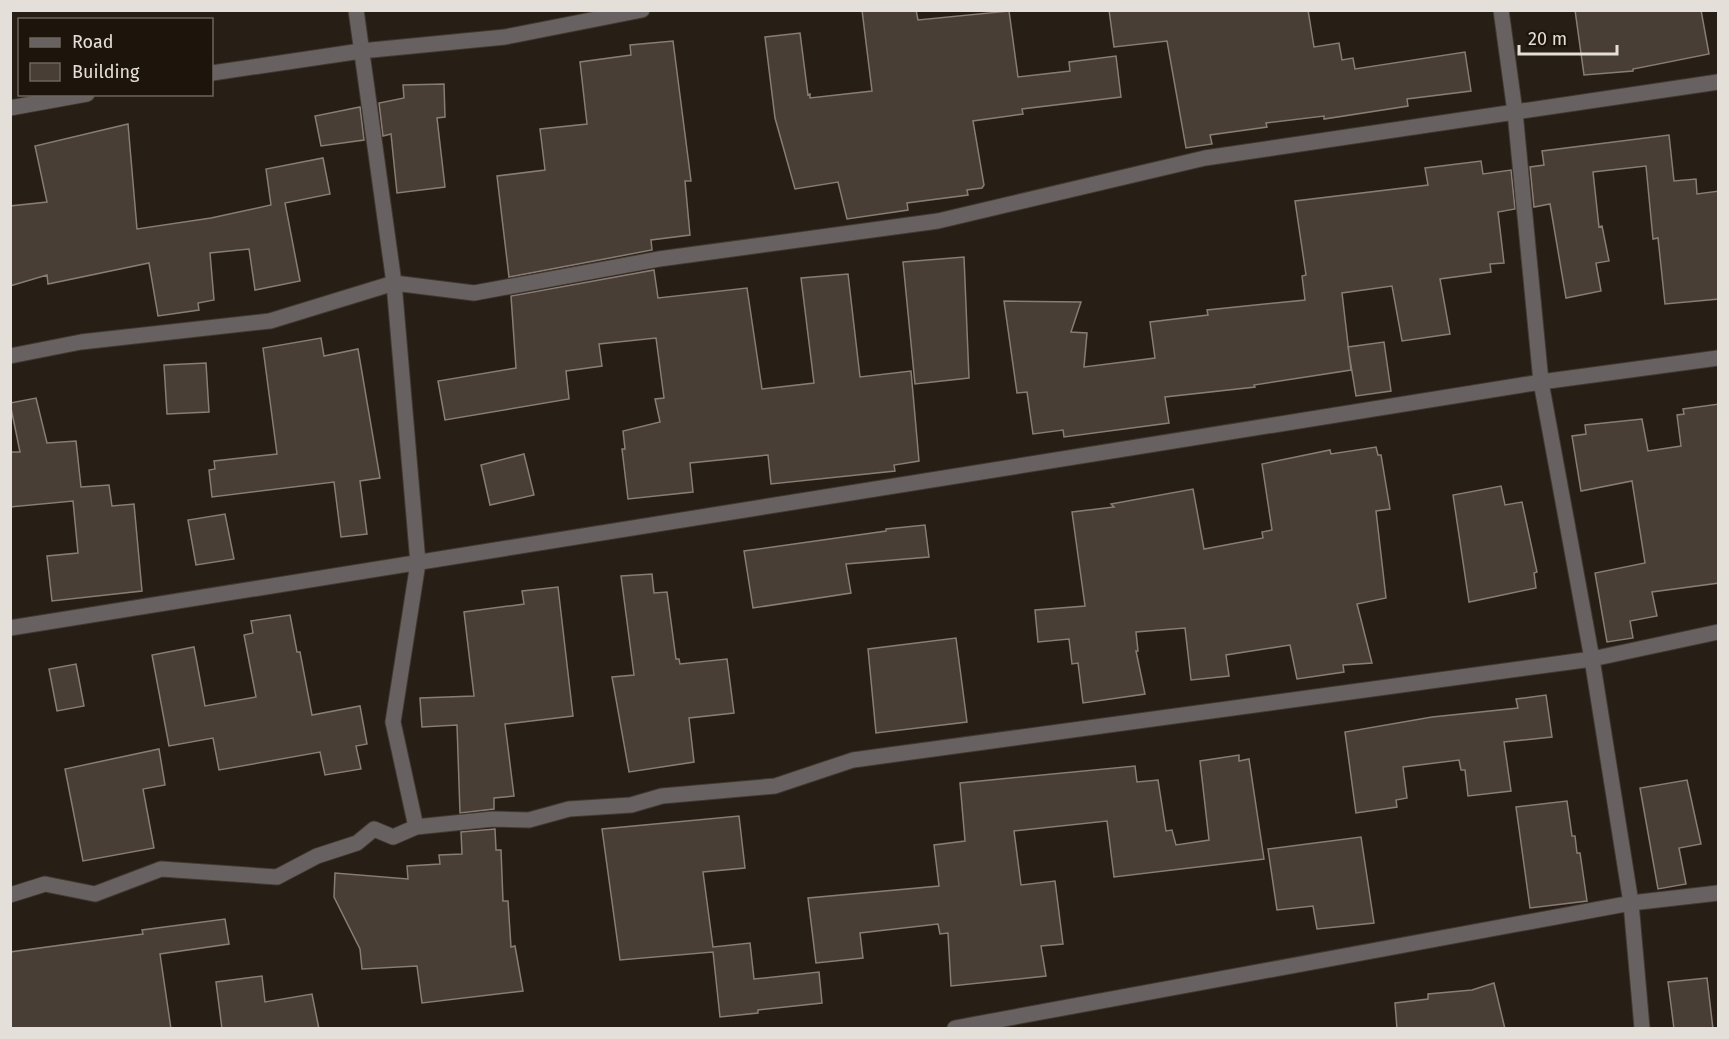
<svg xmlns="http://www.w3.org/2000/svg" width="1729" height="1039" font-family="'Fira Sans',sans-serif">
<rect width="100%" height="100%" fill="#271e15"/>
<!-- building -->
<path fill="#493e35" stroke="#887d72" stroke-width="1.5" d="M 862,10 L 916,10 L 918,20 L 1009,11 L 1018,77 L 1070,71 L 1069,62 L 1116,56 L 1121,97 L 1022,109 L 1023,114 L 973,121 L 984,185 L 982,188 L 967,190 L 968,195 L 907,203 L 908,210 L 847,219 L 838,182 L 795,189 L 775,118 L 765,37 L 800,33 L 808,95 L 810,94 L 810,98 L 872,91 Z
M 1109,10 L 1308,10 L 1314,47 L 1339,43 L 1342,60 L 1353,58 L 1355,69 L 1465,52 L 1471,91 L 1407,99 L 1408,106 L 1324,119 L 1324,116 L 1266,123 L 1267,127 L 1210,135 L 1212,144 L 1186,148 L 1167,41 L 1114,47 Z
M 1575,10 L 1701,10 L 1709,54 L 1633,69 L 1633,71 L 1584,75 Z
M 673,41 L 691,181 L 685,181 L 690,235 L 651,240 L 652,250 L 509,277 L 497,176 L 545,170 L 540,129 L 587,124 L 580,62 L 631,55 L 630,45 Z
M 444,84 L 445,117 L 437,118 L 445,187 L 397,193 L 391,134 L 383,136 L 379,103 L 404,98 L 403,85 Z
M 360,107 L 364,140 L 321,146 L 315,116 Z
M 128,124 L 137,229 L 211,218 L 271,205 L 266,169 L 323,158 L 330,194 L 285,203 L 300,281 L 255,290 L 249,249 L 210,253 L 214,300 L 198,303 L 199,310 L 158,316 L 149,263 L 48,284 L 47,275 L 10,286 L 10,206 L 47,202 L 35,146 Z
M 1669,135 L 1674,181 L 1696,179 L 1697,194 L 1719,191 L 1719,299 L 1665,304 L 1658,238 L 1653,239 L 1646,166 L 1593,172 L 1599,227 L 1602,226 L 1609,261 L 1596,263 L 1601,291 L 1566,298 L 1550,204 L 1534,207 L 1530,167 L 1544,165 L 1542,151 Z
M 1481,161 L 1483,174 L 1511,170 L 1515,209 L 1498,212 L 1504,263 L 1490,264 L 1491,272 L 1440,279 L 1450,334 L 1402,341 L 1392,286 L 1342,293 L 1351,370 L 1254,385 L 1255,387 L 1165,397 L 1169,423 L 1064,437 L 1063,430 L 1033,434 L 1027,392 L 1017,393 L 1004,301 L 1081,302 L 1071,332 L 1087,333 L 1084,367 L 1155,358 L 1150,322 L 1208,315 L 1207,310 L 1305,300 L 1302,276 L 1306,275 L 1295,201 L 1428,185 L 1425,168 Z
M 964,257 L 969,378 L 915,384 L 903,262 Z
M 654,270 L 658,298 L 747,288 L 762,389 L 814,383 L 801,278 L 848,274 L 860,377 L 911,371 L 919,461 L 894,465 L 895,471 L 771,484 L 768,455 L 690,463 L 693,492 L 628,499 L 622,449 L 625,449 L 623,431 L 660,422 L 655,399 L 664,398 L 656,338 L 599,344 L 602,366 L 566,371 L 569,399 L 445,420 L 438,381 L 516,368 L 511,296 Z
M 321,338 L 324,356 L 358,349 L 380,478 L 360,481 L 367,534 L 341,537 L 334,482 L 212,497 L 209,470 L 215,469 L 214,461 L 277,454 L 263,348 Z
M 1384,342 L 1391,391 L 1356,396 L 1348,347 Z
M 206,363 L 209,412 L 167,414 L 164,365 Z
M 36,398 L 47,443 L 76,441 L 81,487 L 109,485 L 112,506 L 134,504 L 142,591 L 52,601 L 47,556 L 78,553 L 73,501 L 10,507 L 10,452 L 20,452 L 10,403 Z
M 1719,404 L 1719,583 L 1652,592 L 1657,616 L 1630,621 L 1633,638 L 1607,642 L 1595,573 L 1645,563 L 1632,481 L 1581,491 L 1572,436 L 1586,434 L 1585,425 L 1642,419 L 1648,451 L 1681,446 L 1677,415 L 1684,414 L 1683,409 Z
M 1376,447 L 1378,455 L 1381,455 L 1390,509 L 1376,511 L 1386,598 L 1357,604 L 1372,663 L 1343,665 L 1344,672 L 1297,679 L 1290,645 L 1226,655 L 1229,676 L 1191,680 L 1185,628 L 1136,632 L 1138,651 L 1136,651 L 1145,694 L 1083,703 L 1078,663 L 1072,664 L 1069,639 L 1038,642 L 1035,610 L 1085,606 L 1072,512 L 1114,507 L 1111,504 L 1193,489 L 1204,549 L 1263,538 L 1262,532 L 1272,530 L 1262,464 L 1330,450 L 1331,454 Z
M 524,454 L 534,495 L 490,505 L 481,465 Z
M 1501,486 L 1505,505 L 1522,502 L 1537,572 L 1534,573 L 1536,588 L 1469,602 L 1453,495 Z
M 225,514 L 234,559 L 196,565 L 188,520 Z
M 925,525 L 929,557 L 846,564 L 851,593 L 753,608 L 744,551 L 886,531 L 886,529 Z
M 652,574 L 654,593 L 667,592 L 676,659 L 679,659 L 680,664 L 727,659 L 734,713 L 689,718 L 694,762 L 629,772 L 612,677 L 634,675 L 621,576 Z
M 558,587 L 573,716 L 505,724 L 514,796 L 494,798 L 494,809 L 460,813 L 457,725 L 422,727 L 420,698 L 474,696 L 464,612 L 524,604 L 522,591 Z
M 290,615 L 297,652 L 300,652 L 312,715 L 360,706 L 367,744 L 356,746 L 361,769 L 325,775 L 320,752 L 219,770 L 213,738 L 169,746 L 152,655 L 194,647 L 205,706 L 256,697 L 244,635 L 253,633 L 251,621 Z
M 956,638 L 967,722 L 876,733 L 868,649 Z
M 76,664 L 84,706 L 57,711 L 49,669 Z
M 1546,695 L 1552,737 L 1504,742 L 1511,791 L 1468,796 L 1465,770 L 1461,770 L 1459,760 L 1403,767 L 1407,798 L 1396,800 L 1397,807 L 1356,813 L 1345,732 L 1432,717 L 1518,708 L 1516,699 Z
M 159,749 L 165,785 L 143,789 L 154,848 L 83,861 L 65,769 Z
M 1239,755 L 1239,761 L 1249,759 L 1264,859 L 1114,877 L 1107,821 L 1014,831 L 1021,885 L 1055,881 L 1063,944 L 1041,946 L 1046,976 L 951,986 L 948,933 L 940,934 L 938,924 L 860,933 L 863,958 L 816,963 L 808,898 L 939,886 L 934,845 L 965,841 L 960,783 L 1135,766 L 1137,782 L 1158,780 L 1166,831 L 1172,830 L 1176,845 L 1209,840 L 1200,761 Z
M 1687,780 L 1701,844 L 1679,848 L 1686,884 L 1658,889 L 1640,788 Z
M 1567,801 L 1572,836 L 1575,836 L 1577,853 L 1580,853 L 1587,901 L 1530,908 L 1516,807 Z
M 739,816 L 745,868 L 703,872 L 713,947 L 750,943 L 754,979 L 819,972 L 822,1003 L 758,1010 L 758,1013 L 720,1017 L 713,952 L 620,960 L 602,829 Z
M 495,829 L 496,850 L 501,850 L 503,901 L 508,901 L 511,947 L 515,946 L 523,991 L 422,1003 L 417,966 L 362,969 L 360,949 L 334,897 L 335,873 L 408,879 L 407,866 L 440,864 L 439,855 L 462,854 L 461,832 Z
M 1361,837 L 1374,923 L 1317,929 L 1313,906 L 1277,910 L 1268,849 Z
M 225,919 L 229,944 L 160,954 L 171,1029 L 10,1029 L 10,952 L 143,934 L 142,930 Z
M 262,976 L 265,1002 L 312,994 L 319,1029 L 222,1029 L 216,982 Z
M 1707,978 L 1713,1029 L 1674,1029 L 1668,982 Z
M 1494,983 L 1505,1029 L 1397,1029 L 1395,1003 L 1428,999 L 1428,994 L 1472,990 Z"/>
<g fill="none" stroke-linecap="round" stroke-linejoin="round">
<defs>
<path id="minor" d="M 356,10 L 394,283 L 418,563 L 393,722 L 416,827
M 1501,10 L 1515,112 L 1541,382 L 1592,659 L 1631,903 L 1642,1028
M 212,73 L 361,51 L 505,37 L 642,10
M 10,108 L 87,94
M 10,356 L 81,342 L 270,321 L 394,283 L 474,293 L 659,259 L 938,221 L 1205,158 L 1718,82
M 10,628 L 1541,382 L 1718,358
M 10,895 L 45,884 L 95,894 L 161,869 L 277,877 L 317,856 L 357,843 L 374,829 L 393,837 L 416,827 L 493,819 L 529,820 L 569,809 L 631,805 L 662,796 L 775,786 L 853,760 L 1592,659 L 1718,632
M 955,1028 L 1631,903 L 1718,893"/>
</defs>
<!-- minor casing -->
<use href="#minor" stroke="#423930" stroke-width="17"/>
<!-- minor -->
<use href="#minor" stroke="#686161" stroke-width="15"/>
</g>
<!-- border -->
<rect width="1729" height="1039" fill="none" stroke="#e5dfd9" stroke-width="24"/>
<!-- legend -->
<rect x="18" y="18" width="195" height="78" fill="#1d150c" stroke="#6d665e" stroke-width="1.5"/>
<rect x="30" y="38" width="30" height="9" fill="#686161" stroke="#6d665e" stroke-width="1.5"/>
<text x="72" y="48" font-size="18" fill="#e5dfd9">Road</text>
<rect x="30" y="63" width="30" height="18" fill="#493e35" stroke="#6d665e" stroke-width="1.5"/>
<text x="72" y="78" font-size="18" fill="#e5dfd9">Building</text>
<!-- scale -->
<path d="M1519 45v9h98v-9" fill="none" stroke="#e5dfd9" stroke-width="3"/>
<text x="1528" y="45" font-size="18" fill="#e5dfd9" stroke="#1d150c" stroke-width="4.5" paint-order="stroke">20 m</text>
</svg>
